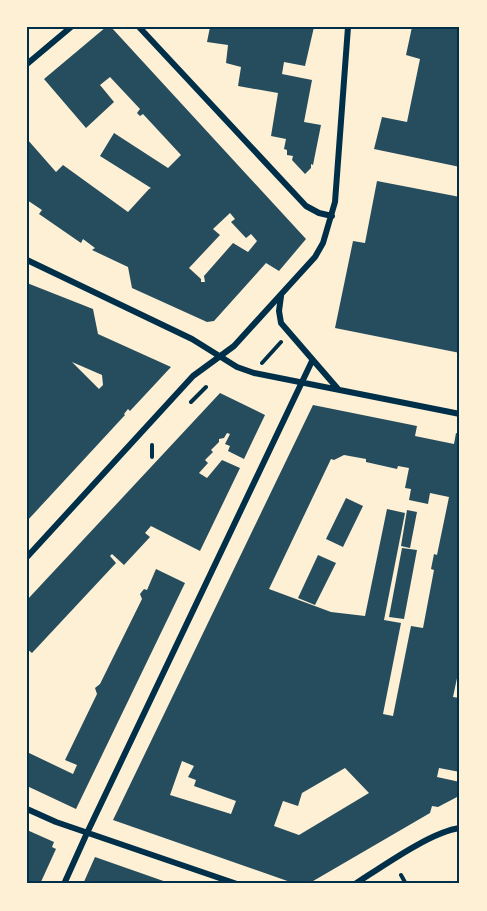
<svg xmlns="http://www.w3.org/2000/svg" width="487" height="911" font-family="Montserrat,sans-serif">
<rect width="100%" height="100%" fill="#fdf0d5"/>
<!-- building -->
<path fill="#264d5e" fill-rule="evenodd" d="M 106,27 L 111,27 L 306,239 L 279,271 L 266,263 L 214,321 L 207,322 L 132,288 L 128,267 L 92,250 L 95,248 L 83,239 L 81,243 L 39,214 L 42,210 L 27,200 L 27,139 L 56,172 L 63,165 L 128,212 L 149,189 L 151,188 L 100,156 L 114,133 L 168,168 L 181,155 L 143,114 L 140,116 L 137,113 L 140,109 L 110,77 L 100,85 L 114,102 L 86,128 L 44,79 ZM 230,213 L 235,219 L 231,222 L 246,238 L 251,234 L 257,241 L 248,252 L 233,243 L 204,276 L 205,282 L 201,282 L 201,279 L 189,268 L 220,235 L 213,229 Z
M 210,27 L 314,27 L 305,66 L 284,62 L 282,74 L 312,80 L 304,122 L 321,125 L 313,165 L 311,164 L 311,168 L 305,174 L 292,160 L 293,156 L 287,155 L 287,150 L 284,149 L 286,139 L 271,136 L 278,93 L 238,86 L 241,67 L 226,63 L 228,45 L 207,42 Z
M 412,27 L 460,27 L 460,167 L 374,149 L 382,117 L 407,122 L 420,59 L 406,55 Z
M 377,181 L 460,197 L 460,353 L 335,328 L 353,241 L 365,243 Z
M 27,283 L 93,309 L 98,334 L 171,367 L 130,411 L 128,409 L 124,414 L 125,415 L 27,521 ZM 72,362 L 102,375 L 103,385 L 99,389 Z
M 220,393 L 265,415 L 244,459 L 228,451 L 230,446 L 225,444 L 230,434 L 227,433 L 224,438 L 219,439 L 219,442 L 211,450 L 213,452 L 205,460 L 208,463 L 199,473 L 207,478 L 222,460 L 240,468 L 200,551 L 151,526 L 145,533 L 150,537 L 124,565 L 112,554 L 110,556 L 116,563 L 32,653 L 27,649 L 27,600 Z
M 313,405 L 417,426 L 415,436 L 454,444 L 456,433 L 460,434 L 460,664 L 453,697 L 460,698 L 460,772 L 439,768 L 437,777 L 460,782 L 457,797 L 438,807 L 432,806 L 430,813 L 308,884 L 296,884 L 113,820 ZM 344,455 L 366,459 L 366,462 L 397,469 L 398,466 L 409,468 L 405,488 L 411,489 L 409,500 L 428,504 L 430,493 L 449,497 L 437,555 L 434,554 L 431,569 L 434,570 L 423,628 L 411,626 L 393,716 L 383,714 L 401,623 L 384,620 L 405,513 L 387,509 L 365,616 L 331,612 L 269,589 L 331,459 L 334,460 ZM 182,761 L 194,766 L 188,777 L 196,780 L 194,786 L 236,801 L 231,814 L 170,795 ZM 345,768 L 369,793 L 299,835 L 274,826 L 283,801 L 298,806 L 302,793 Z
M 346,498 L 363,506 L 343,547 L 326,539 Z
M 407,510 L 417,512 L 410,548 L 401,546 Z
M 402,548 L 417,550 L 404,619 L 389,617 Z
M 318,555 L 336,563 L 315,605 L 298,598 Z
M 156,569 L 185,583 L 76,809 L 27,786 L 27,752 L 73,774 L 77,765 L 65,760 L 97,694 L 95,688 L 100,684 L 142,599 L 140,594 L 144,589 L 147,590 Z
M 27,830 L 54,842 L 52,847 L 56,849 L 40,884 L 27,884 Z
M 95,857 L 172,884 L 83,884 Z"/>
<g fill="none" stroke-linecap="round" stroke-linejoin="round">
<!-- path -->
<path stroke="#003049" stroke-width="4" d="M 262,363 L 281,342
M 191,402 L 206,387
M 152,445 L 152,457
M 401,875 L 406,884
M 410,884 L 417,884"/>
<!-- minor -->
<path stroke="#003049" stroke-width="6" d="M 139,27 L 306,206 L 319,213 L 332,216
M 27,64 L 71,27
M 27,260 L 192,339 L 237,367 L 254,373 L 460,414
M 281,296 L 279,311 L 281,323 L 338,389
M 27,557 L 193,376 L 234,346 L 315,257 L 323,243 L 335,202 L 348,27
M 27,809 L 56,822 L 237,884
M 64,884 L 87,833 L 312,361
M 355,884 C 380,868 432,831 460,828"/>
</g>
<!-- border -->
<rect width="487" height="911" fill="none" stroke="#fdf0d5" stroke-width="57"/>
<rect x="28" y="28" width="430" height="854" fill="none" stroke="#003049" stroke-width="2"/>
</svg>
